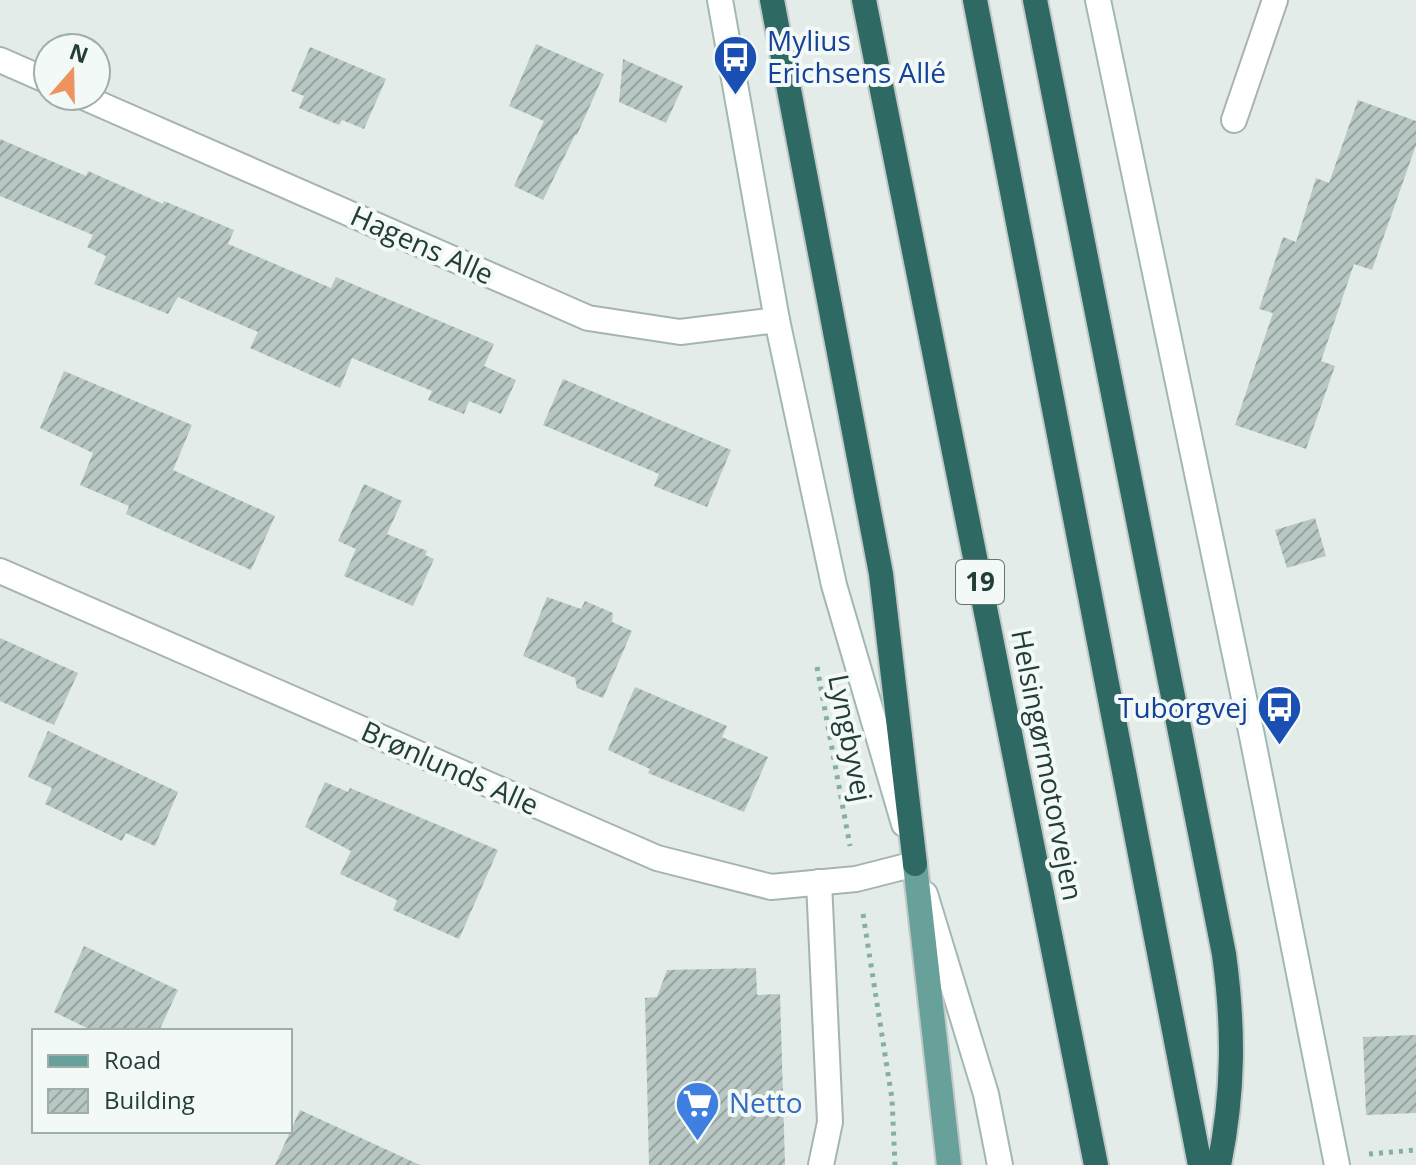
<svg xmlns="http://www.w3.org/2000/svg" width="1416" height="1165" font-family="'Open Sans',sans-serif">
<defs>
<pattern id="building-hatch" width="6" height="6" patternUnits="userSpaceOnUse" patternTransform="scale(2)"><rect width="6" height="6" fill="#b8c7c3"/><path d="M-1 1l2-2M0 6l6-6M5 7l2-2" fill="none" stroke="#95a39f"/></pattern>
</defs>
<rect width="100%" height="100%" fill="#e3ece9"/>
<!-- building -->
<path fill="url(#building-hatch)" d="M 536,44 L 604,74 L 577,135 L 575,135 L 543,200 L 514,186 L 544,121 L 509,106 Z
M 310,47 L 386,79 L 364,129 L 342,120 L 339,125 L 299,108 L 304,96 L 291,91 Z
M 623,59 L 683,86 L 666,123 L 619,102 Z
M 1358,100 L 1416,121 L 1416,145 L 1372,270 L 1354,264 L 1321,361 L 1335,366 L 1306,449 L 1235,425 L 1273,313 L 1259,309 L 1283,237 L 1296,242 L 1316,178 L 1329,183 Z
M 0,139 L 86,176 L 88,171 L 163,204 L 164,201 L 234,230 L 228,244 L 331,288 L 336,277 L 494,344 L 484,366 L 516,380 L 501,414 L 469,401 L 464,414 L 428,400 L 432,391 L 352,358 L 340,388 L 250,348 L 258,332 L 178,297 L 168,314 L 94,284 L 106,256 L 87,247 L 93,235 L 0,196 Z
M 64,371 L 192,425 L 173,470 L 275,516 L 251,570 L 126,514 L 129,506 L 80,485 L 93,453 L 40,428 Z
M 563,379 L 731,450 L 707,507 L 654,486 L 659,474 L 543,425 Z
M 364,484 L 402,501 L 387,534 L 427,551 L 425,555 L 434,559 L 413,606 L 344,576 L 356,549 L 338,541 Z
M 1315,518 L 1326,556 L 1287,568 L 1275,530 Z
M 547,597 L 581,609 L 585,601 L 613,613 L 612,622 L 632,631 L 603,698 L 577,688 L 575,678 L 523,656 Z
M 0,638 L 78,673 L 54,725 L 0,701 Z
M 635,687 L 727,726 L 722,737 L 768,757 L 744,812 L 648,773 L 650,769 L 608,750 Z
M 48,731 L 178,792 L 155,846 L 126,833 L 122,841 L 45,804 L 52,788 L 28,777 Z
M 325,782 L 348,792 L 350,788 L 498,850 L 459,939 L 393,910 L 397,900 L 340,874 L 351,851 L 305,827 Z
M 84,946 L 178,990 L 159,1031 L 93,1031 L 54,1012 Z
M 756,968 L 757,995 L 780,994 L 785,1165 L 649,1165 L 645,998 L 657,997 L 667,970 Z
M 1416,1035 L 1416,1113 L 1366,1115 L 1363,1037 Z
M 300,1110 L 420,1165 L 275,1165 Z"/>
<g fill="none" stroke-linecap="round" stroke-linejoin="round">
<defs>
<path id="lane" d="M 819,882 L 830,1122 L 821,1165"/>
<path id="street" d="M 0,60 L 48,81
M 81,96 L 588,318 L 680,332 L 777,320
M 1234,120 L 1275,0
M 0,571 L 657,858 L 771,887 L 856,879 L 915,864"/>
<path id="secondary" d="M 720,0 L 777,320 L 834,585 L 904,824
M 1098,0 L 1252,736 L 1337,1165
M 925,894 L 986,1094 L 1000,1165"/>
<path id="primary" d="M 915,864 L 949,1165"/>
<path id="highway" d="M 772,0 L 881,574 L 915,864
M 864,0 L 1096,1165
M 975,0 L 1200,1165
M 1035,0 L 1224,954 C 1234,1027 1234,1092 1219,1165"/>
</defs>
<!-- lane casing -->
<use href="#lane" stroke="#a6b4b1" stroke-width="28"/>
<!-- street casing -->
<use href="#street" stroke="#a6b4b1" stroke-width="28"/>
<!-- secondary casing -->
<use href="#secondary" stroke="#a1b8b3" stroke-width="28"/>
<!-- primary casing -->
<use href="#primary" stroke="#c1c9c8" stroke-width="28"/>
<!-- highway casing -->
<use href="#highway" stroke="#c1c9c8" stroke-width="28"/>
<!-- path -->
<path stroke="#84afa7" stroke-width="5" stroke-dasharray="4 6" stroke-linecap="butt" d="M 817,667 L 850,846
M 863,914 L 892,1099 L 895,1165
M 1369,1154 L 1416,1150"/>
<!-- lane -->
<use href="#lane" stroke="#fff" stroke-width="24"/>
<!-- street -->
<use href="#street" stroke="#fff" stroke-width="24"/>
<!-- secondary -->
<use href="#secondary" stroke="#fff" stroke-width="24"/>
<!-- primary -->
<use href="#primary" stroke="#68a199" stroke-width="24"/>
<!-- highway -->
<use href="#highway" stroke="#2f6964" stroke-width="24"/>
</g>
<!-- icons -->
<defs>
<symbol id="bus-pin" viewBox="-11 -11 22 30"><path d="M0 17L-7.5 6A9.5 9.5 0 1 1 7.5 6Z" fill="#1a4fb4" stroke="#f3f9f7"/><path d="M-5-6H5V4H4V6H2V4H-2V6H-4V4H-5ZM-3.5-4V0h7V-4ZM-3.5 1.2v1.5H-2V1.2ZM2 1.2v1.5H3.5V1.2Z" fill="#fff"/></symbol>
<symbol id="supermarket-pin" viewBox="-11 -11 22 30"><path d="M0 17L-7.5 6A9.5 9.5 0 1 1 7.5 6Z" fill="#3f7fe0" stroke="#f3f9f7"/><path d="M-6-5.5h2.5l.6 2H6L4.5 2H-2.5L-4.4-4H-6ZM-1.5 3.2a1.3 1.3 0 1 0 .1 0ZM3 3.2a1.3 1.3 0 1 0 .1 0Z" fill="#fff"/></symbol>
</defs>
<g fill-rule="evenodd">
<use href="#bus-pin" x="710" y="32" width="51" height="69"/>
<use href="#bus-pin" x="1254" y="682" width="51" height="69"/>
<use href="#supermarket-pin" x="672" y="1078" width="51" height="69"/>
</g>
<g text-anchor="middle" stroke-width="8" stroke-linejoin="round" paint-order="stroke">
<!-- shield labels -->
<rect fill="#f3f9f7" stroke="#617572" stroke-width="2" x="956" y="560" width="48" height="44" rx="6"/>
<g font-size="26" font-weight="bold" fill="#233d39">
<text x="980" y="591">19</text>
</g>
<!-- transit labels -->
<g font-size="28" fill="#164399" stroke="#f3f9f7" text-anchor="start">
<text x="767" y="51">Mylius<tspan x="767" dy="32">Erichsens Allé</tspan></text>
<text x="1248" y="718" text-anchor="end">Tuborgvej</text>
</g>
<!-- street labels -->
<g font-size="28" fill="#233d39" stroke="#f3f9f7">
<text transform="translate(422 245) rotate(24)" y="10">Hagens Alle</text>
<text transform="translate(850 738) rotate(79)" y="10">Lyngbyvej</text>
<text transform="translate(1047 765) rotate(79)" y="10">Helsingørmotorvejen</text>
<text transform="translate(450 768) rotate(24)" y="10">Brønlunds Alle</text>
</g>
<!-- shop labels -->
<g font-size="28" fill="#366cbe" stroke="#f3f9f7" text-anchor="start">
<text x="729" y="1113">Netto</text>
</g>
</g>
<!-- legend -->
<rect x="32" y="1029" width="260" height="104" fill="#f3f9f7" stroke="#a0aeab" stroke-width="2"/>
<rect x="48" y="1055" width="40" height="12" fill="#68a199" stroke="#a0aeab" stroke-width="2"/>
<text x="104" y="1069" font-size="24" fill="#233d39">Road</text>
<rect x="48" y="1089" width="40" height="24" fill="url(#building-hatch)" stroke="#a0aeab" stroke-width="2"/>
<text x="104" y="1109" font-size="24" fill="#233d39">Building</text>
<!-- north arrow -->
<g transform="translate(72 72) rotate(20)"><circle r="38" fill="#f3f9f7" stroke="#a0aeab" stroke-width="2"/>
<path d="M0-6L14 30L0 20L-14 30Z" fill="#ef935e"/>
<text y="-12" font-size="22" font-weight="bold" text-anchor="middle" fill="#233d39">N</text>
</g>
</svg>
